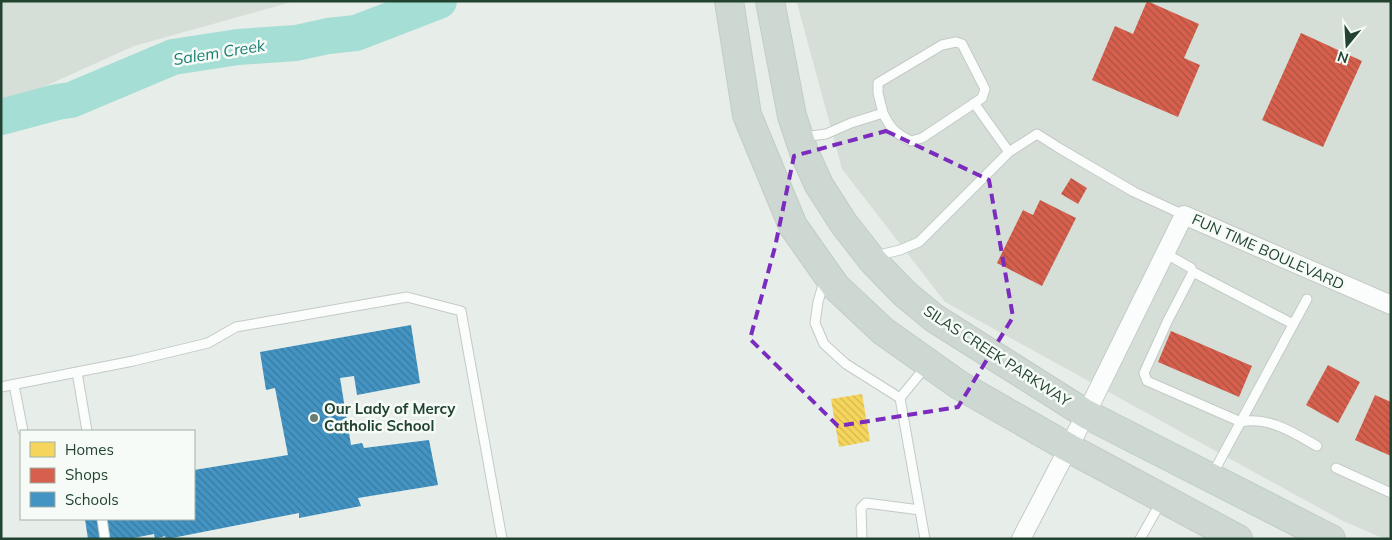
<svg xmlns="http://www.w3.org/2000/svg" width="1392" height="540" font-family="Mulish,sans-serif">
<defs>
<pattern id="homes-back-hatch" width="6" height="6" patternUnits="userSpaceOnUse" patternTransform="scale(1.25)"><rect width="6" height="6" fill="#f6d55c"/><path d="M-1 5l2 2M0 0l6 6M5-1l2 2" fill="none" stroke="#d3b850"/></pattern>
<pattern id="shops-back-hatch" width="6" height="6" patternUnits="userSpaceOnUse" patternTransform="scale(1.25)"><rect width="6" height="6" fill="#d6604d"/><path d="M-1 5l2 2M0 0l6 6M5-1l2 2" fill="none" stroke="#ad5140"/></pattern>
<pattern id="schools-back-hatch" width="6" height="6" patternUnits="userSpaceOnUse" patternTransform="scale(1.25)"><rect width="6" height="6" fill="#4393c3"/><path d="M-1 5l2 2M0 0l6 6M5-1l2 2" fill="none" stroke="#387a9f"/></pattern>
</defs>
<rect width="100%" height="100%" fill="#e7ede8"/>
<!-- built -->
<path fill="#d5dfd7" d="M 1,1 L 295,1 L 134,46 L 1,106 Z
M 808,1 L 1391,1 L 1391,539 L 1385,539 L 1343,521 L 945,302 L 842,169 L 797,3 Z"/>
<!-- homes -->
<path fill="url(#homes-back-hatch)" d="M 862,394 L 870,441 L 839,447 L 831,399 Z"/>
<!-- shops -->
<path fill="url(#shops-back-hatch)" d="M 1147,1 L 1199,24 L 1184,58 L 1200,65 L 1178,117 L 1092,80 L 1115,26 L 1133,34 Z
M 1301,33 L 1362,61 L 1323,147 L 1262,120 Z
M 1071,178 L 1087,188 L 1078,204 L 1061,194 Z
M 1040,200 L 1076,218 L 1042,286 L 997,263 L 1023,210 L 1033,215 Z
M 1171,331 L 1252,366 L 1239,397 L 1158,362 Z
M 1328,365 L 1360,382 L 1338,423 L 1306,405 Z
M 1375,395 L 1391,402 L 1391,456 L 1355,440 Z"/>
<!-- schools -->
<path fill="url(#schools-back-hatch)" d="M 411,325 L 420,383 L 357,395 L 354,376 L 340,378 L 351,445 L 362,443 L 364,448 L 429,440 L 438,485 L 358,498 L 361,506 L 299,518 L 299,513 L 167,539 L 166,539 L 165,536 L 155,539 L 154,534 L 128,539 L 88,539 L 85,519 L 194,519 L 194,470 L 288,455 L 275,388 L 266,390 L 260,352 Z"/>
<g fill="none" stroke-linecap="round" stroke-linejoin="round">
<!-- river -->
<path stroke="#a5ded5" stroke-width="36" d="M 1,117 L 57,102 L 71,100 L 173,57 L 238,47 L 296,43 L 328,36 L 356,33 L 439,1"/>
<defs>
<path id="service" d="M 974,103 L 1009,152
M 802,137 L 826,134 L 851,123 L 883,113 C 890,128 896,134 911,141 L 922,138 L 982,98 L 985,89 L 962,44 L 956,42 L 942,45 L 878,83 L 878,93 L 883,113
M 1165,253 L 1191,268 L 1193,272 L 1168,320 L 1144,373 L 1147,381 L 1241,422 C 1268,416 1294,433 1317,446
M 875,256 L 900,250 L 919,242 L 1009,152 L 1037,134 L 1059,148 L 1134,192 L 1184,215
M 1193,272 L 1293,324
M 825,278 L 818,302 L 815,323 L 824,344 L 846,364 L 900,398 L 927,365
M 77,372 L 87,431
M 14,385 L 23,431
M 1,387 L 133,361 L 208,343 L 236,327 L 407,297 L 461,311 L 502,539
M 900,398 L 925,539
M 1336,468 L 1391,493
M 1212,475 L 1307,299
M 102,519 L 105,539
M 862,539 L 861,508 L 866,503 L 920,510
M 1140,539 L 1161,502"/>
<path id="minor" d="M 1021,539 L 1086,414 L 1184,215 L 1391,305"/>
<path id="primary" d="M 729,1 L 747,115 L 793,226 L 836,287 L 883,331 L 959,385 L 1069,448 L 1238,539
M 770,1 L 792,116 L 804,152 L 819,185 L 844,224 L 873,261 L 905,294 L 934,318 L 1086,414 L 1331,539"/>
</defs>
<!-- service casing -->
<use href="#service" stroke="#c4cac5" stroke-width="11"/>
<!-- minor casing -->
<use href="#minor" stroke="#c4cac5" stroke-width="20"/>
<!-- primary casing -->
<use href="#primary" stroke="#c2ccc6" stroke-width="30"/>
<!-- service -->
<use href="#service" stroke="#fbfcfc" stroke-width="9"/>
<!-- minor -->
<use href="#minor" stroke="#fbfcfc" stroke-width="18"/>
<!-- primary -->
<use href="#primary" stroke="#ced8d3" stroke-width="28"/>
</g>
<!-- marked area -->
<path fill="none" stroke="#7b2cbf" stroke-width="4" stroke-dasharray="10 6" stroke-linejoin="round" d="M 886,131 L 989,180 L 1013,317 L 958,407 L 838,426 L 750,339 L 775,247 L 794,156 Z"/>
<!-- markers -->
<circle fill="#677e70" stroke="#f6fbf7" stroke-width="2" cx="314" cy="418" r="5"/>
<g text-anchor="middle" stroke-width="5" stroke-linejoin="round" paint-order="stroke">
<!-- street labels -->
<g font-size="15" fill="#224330" stroke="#f6fbf7">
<text transform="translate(1268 252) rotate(24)" y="5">FUN TIME BOULEVARD</text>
<text transform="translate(997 356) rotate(33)" y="5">SILAS CREEK PARKWAY</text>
</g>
<!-- poi labels -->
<g font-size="15" font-weight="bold" fill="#224330" stroke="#f6fbf7" text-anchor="start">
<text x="324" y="414">Our Lady of Mercy<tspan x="324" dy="17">Catholic School</tspan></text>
</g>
<!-- water labels -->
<g font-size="16" font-style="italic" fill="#177e71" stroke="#f6fbf7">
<text transform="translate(219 52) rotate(-9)" y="6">Salem Creek</text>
</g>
</g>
<!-- border -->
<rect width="1392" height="540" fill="none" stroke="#224330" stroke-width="5"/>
<!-- legend -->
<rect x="20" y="430" width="175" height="90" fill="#f6fbf7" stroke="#a1b1a7"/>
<rect x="30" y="442" width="25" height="15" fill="#f6d55c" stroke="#a1b1a7"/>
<text x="65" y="455" font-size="15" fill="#224330">Homes</text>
<rect x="30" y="468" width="25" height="15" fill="#d6604d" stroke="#a1b1a7"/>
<text x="65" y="480" font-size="15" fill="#224330">Shops</text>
<rect x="30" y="492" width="25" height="15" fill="#4393c3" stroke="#a1b1a7"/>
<text x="65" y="505" font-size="15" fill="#224330">Schools</text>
<!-- north arrow -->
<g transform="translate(1347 45) rotate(198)" stroke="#f6fbf7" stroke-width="4" paint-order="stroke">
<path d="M0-4L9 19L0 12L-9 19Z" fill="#224330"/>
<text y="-8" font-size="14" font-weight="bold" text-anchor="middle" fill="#224330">N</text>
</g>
</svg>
